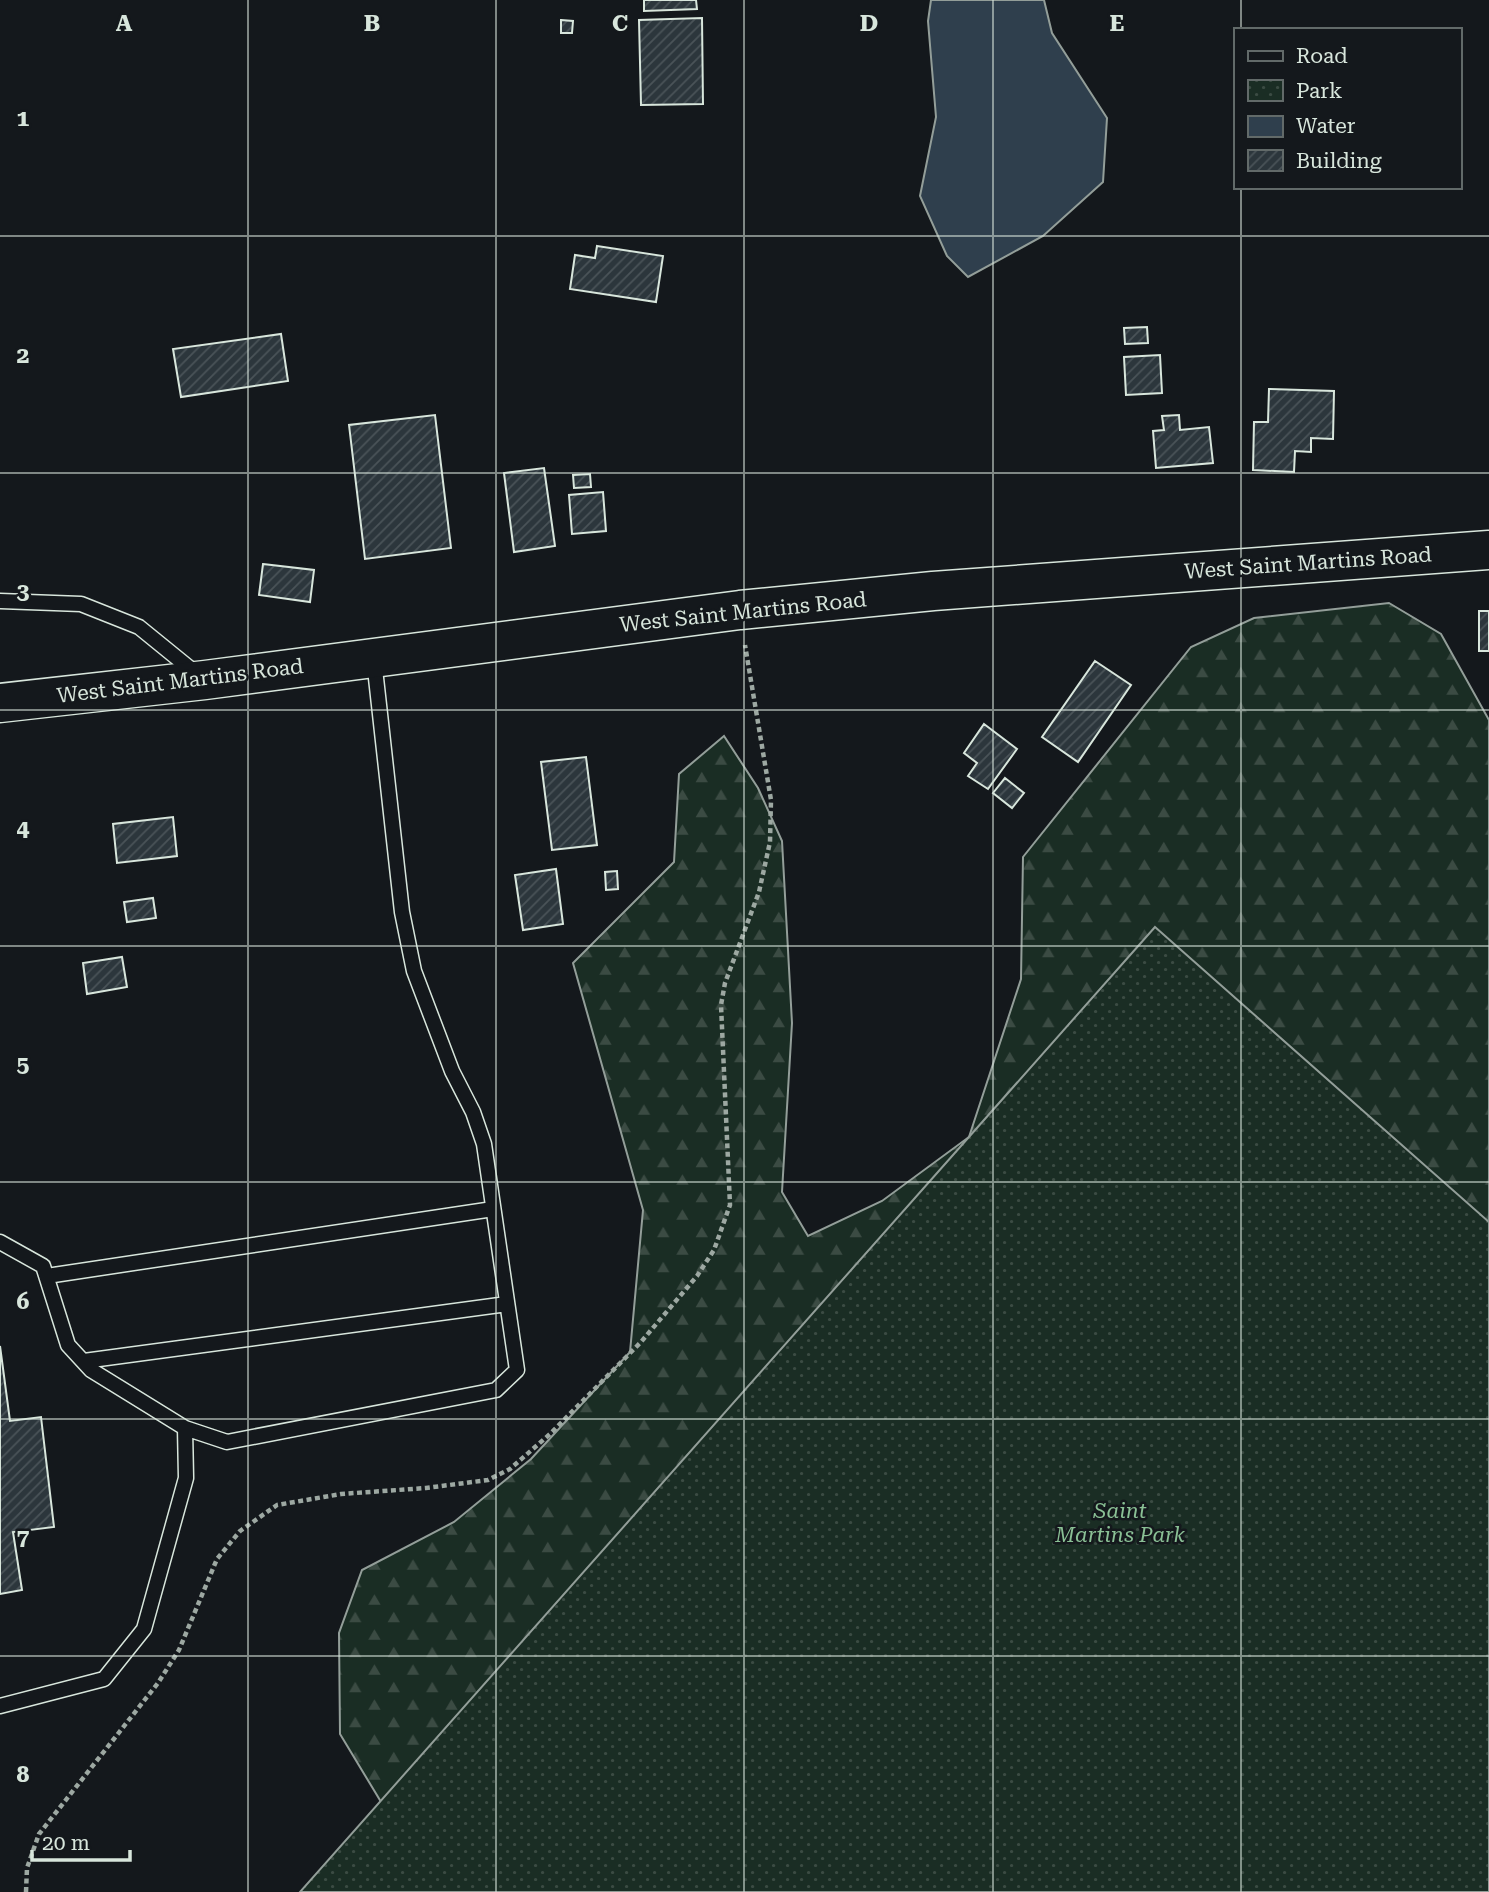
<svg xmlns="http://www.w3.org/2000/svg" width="1489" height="1892" font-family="'Roboto Serif',serif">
<defs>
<pattern id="forest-firs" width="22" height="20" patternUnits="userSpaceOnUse" patternTransform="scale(1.75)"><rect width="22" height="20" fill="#1a2d24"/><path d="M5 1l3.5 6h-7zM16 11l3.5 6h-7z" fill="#3b4b43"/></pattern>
<pattern id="park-dots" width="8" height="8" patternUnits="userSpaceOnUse" patternTransform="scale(1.75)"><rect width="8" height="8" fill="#1a2d24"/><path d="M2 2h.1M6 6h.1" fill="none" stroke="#3b4b43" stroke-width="1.8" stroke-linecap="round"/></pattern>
<pattern id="building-hatch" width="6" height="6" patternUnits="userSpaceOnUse" patternTransform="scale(1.75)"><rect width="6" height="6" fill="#2c363c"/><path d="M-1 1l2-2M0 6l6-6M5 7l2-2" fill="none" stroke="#4a5358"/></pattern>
</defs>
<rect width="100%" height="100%" fill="#14181c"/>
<!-- forest -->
<path fill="url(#forest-firs)" stroke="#939e99" stroke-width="2" d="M 1389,603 L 1441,634 L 1489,720 L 1489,1892 L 398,1830 L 340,1734 L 339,1633 L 362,1570 L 454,1522 L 531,1459 L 630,1352 L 643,1210 L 573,963 L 674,862 L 679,774 L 724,736 L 758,788 L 782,841 L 792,1023 L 782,1192 L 808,1236 L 882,1201 L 969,1137 L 1021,979 L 1023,857 L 1191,647 L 1254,618 Z"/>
<!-- park -->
<path fill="url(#park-dots)" stroke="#939e99" stroke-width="2" d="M 1155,927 L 1489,1222 L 1489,1892 L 300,1892 Z"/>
<!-- water -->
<path fill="#2f3f4d" stroke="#939e99" stroke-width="2" d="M 931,0 L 1044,0 L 1052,33 L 1107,118 L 1103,182 L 1043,236 L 968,277 L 947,256 L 920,196 L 936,117 L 928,21 Z"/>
<!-- building -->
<path fill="url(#building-hatch)" stroke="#d8e6dc" stroke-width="2" d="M 644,0 L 696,0 L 697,9 L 644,11 Z
M 702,18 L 703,104 L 641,105 L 639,20 Z
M 561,20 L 573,21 L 572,33 L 561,33 Z
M 597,246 L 663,256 L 656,302 L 570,289 L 575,255 L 595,258 Z
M 1147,327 L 1148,343 L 1125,344 L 1124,328 Z
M 281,334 L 288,381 L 181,397 L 173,349 Z
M 1160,355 L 1162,393 L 1126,395 L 1124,357 Z
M 1269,389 L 1334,391 L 1333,439 L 1311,438 L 1311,452 L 1295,451 L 1294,472 L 1253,470 L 1254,422 L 1268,422 Z
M 435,415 L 451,548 L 365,559 L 349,425 Z
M 1179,415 L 1180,430 L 1209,427 L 1213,463 L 1156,468 L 1153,431 L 1164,430 L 1162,416 Z
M 544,468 L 555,546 L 514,552 L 504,473 Z
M 590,474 L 591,487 L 574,488 L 573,475 Z
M 603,492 L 606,531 L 572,534 L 569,495 Z
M 263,564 L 314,570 L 310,602 L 259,595 Z
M 1479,611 L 1489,611 L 1489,651 L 1479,651 Z
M 1095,661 L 1131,685 L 1078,762 L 1042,737 Z
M 984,724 L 1017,749 L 988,789 L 968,776 L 977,763 L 964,753 Z
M 586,757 L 597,845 L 552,850 L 541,762 Z
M 1005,778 L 1024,793 L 1012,808 L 993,793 Z
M 173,817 L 177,856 L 117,863 L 113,824 Z
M 556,869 L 563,924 L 523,930 L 515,875 Z
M 617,871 L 618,889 L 606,890 L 605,872 Z
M 153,898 L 156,918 L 127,922 L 124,902 Z
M 122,957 L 127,987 L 87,994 L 83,963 Z
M 0,1346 L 10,1421 L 41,1417 L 54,1527 L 13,1532 L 22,1590 L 0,1594 Z"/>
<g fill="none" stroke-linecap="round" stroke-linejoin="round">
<defs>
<path id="lane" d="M 0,601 L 81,604 L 139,627 L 198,675
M 0,1242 L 43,1266 L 68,1345 L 91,1370 L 185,1428 L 186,1478 L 144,1629 L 104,1679 L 0,1706
M 47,1276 L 493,1209
M 84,1361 L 507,1304
M 185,1428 L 227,1442 L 496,1390 L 517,1370 L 484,1144 L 473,1112 L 452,1071 L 414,971 L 402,912 L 374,660"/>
<path id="secondary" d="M 0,703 L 205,680 L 740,610 L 933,591 L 1489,550"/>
</defs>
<!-- lane casing -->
<use href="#lane" stroke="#d8e6dc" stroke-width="17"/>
<!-- secondary casing -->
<use href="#secondary" stroke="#d8e6dc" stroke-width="41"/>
<!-- path -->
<path stroke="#9da8a2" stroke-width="4.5" stroke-dasharray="5 3.5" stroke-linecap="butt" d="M 26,1892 L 27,1868 L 39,1834 L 158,1683 L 179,1650 L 217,1559 L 240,1531 L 277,1505 L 341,1494 L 426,1488 L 488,1480 L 510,1469 L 550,1434 L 641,1342 L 697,1276 L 714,1250 L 730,1205 L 721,1005 L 725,983 L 759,892 L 770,842 L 771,800 L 745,645"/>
<!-- lane -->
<use href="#lane" stroke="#14181c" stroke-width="14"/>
<!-- secondary -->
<use href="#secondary" stroke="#14181c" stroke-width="38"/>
</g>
<!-- grid -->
<path fill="none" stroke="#d8e6dc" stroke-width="2" stroke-opacity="0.55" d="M 248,0 L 248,1892M 496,0 L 496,1892M 744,0 L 744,1892M 993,0 L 993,1892M 1241,0 L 1241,30M 1241,187 L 1241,1892M 0,236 L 1489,236M 0,473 L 1489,473M 0,710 L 1489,710M 0,946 L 1489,946M 0,1182 L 1489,1182M 0,1419 L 1489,1419M 0,1656 L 1489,1656"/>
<g text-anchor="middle" stroke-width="5" stroke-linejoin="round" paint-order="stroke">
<!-- street labels -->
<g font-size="21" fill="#d8e6dc" stroke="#14181c">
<text transform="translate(1308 563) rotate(-4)" y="7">West Saint Martins Road</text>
<text transform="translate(743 612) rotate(-6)" y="7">West Saint Martins Road</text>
<text transform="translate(180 681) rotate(-7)" y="7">West Saint Martins Road</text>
</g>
<!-- park labels -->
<g font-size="21" font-style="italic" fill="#8ac095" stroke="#14181c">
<text x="1120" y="1518">Saint<tspan x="1120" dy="24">Martins Park</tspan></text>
</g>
</g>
<g font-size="23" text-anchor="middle" font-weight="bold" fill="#d8e6dc" stroke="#14181c" stroke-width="5" stroke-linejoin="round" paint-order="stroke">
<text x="124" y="31">A</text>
<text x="372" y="31">B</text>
<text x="620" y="31">C</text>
<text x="869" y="31">D</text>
<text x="1117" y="31">E</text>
<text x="23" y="126">1</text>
<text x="23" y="363">2</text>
<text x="23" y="599">3</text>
<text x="23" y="836">4</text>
<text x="23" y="1072">5</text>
<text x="23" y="1309">6</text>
<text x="23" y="1545">7</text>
<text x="23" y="1782">8</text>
</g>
<!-- legend -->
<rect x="1234" y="28" width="228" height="161" fill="#14181c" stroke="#626a69" stroke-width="2"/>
<rect x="1248" y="51" width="35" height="10" fill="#14181c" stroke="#626a69" stroke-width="2"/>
<text x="1296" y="63" font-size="21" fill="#d8e6dc">Road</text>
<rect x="1248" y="80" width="35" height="21" fill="url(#park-dots)" stroke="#626a69" stroke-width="2"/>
<text x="1296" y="98" font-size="21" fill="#d8e6dc">Park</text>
<rect x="1248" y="116" width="35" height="21" fill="#2f3f4d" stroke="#626a69" stroke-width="2"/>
<text x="1296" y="133" font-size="21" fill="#d8e6dc">Water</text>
<rect x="1248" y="150" width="35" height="21" fill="url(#building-hatch)" stroke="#626a69" stroke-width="2"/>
<text x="1296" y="168" font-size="21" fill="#d8e6dc">Building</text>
<!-- scale -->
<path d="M32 1850v10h98v-10" fill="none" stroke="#d8e6dc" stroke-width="3.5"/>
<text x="42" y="1850" font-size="21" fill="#d8e6dc" stroke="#14181c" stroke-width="5" paint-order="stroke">20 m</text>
</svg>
